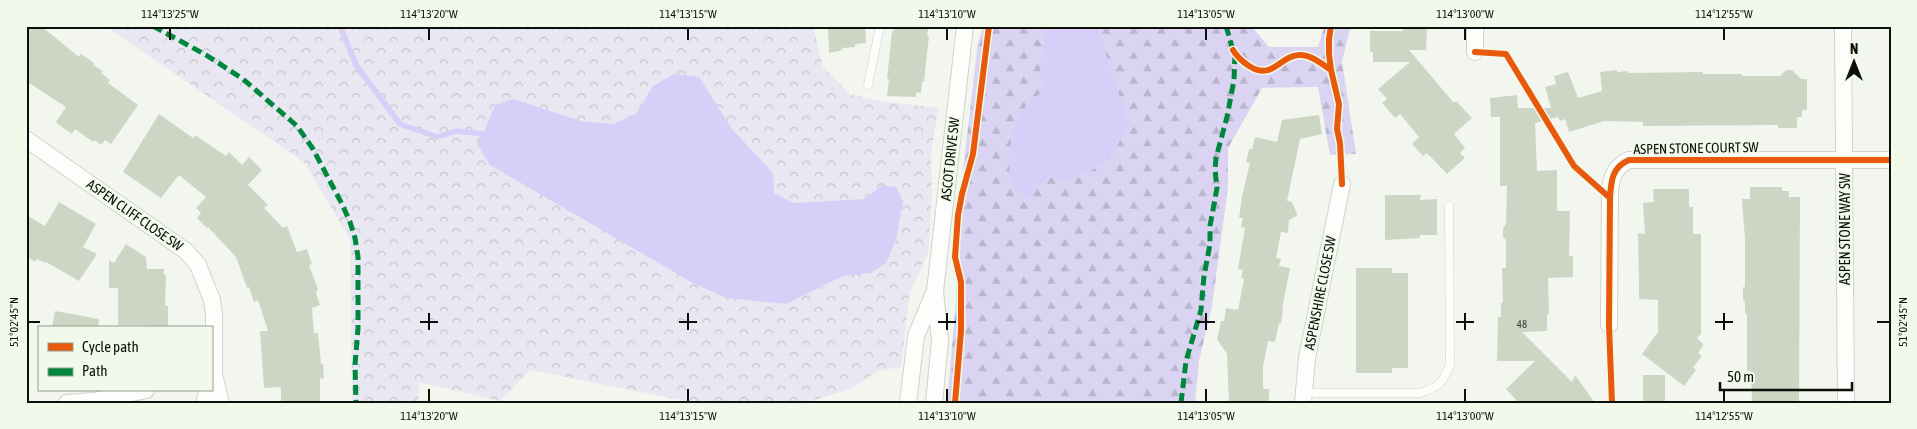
<svg xmlns="http://www.w3.org/2000/svg" width="1917" height="429" font-family="'Asap Condensed',sans-serif">
<defs>
<pattern id="forest-firs" width="22" height="20" patternUnits="userSpaceOnUse" patternTransform="scale(1.25)"><rect width="22" height="20" fill="#dad4f2"/><path d="M5 1l3.5 6h-7zM16 11l3.5 6h-7z" fill="#bab5ce"/></pattern>
<pattern id="park-crowns" width="20" height="18" patternUnits="userSpaceOnUse" patternTransform="scale(1.25)"><rect width="20" height="18" fill="#e8e7f2"/><path d="M2 6a3 3 0 1 1 6 0M12 15a3 3 0 1 1 6 0" fill="none" stroke="#c6c5ce"/></pattern>
</defs>
<rect width="100%" height="100%" fill="#f2f6ee"/>
<!-- forest -->
<path fill="url(#forest-firs)" d="M 984,26 L 1251,26 L 1269,47 L 1318,47 L 1324,26 L 1351,26 L 1342,61 L 1356,154 L 1330,155 L 1318,87 L 1262,88 L 1228,148 L 1228,187 L 1212,306 L 1199,361 L 1195,403 L 947,403 L 956,301 L 959,205 L 978,42 Z"/>
<!-- park -->
<path fill="url(#park-crowns)" d="M 105,26 L 813,26 L 823,67 L 850,94 L 878,101 L 938,108 L 931,153 L 932,194 L 928,253 L 910,292 L 901,367 L 878,371 L 848,390 L 814,400 L 813,403 L 696,403 L 530,370 L 500,401 L 419,382 L 418,403 L 352,403 L 350,239 L 304,162 Z"/>
<!-- water -->
<path fill="#d7cff7" d="M 1046,26 L 1097,26 L 1128,122 L 1114,154 L 1093,170 L 1072,178 L 1048,178 L 1035,189 L 1031,199 L 1010,185 C 1009,160 1008,129 1024,108 C 1029,102 1036,97 1042,92 L 1043,83 L 1039,78 Z
M 674,74 L 699,77 L 732,129 L 773,173 L 774,193 L 794,203 L 865,199 L 882,185 L 896,187 L 903,201 L 896,240 L 886,263 L 871,273 L 843,276 L 786,304 L 726,298 L 693,283 L 490,165 L 477,144 L 483,134 L 495,105 L 513,99 L 581,121 L 613,124 L 636,114 L 653,86 Z"/>
<g fill="none" stroke-linecap="round" stroke-linejoin="round">
<!-- stream -->
<path stroke="#d7cff7" stroke-width="5.5" d="M 340,26 L 356,65 L 400,124 L 437,137 L 456,131 L 483,134"/>
</g>
<!-- building -->
<path fill="#cdd6c5" d="M 26,26 L 41,26 L 79,57 L 81,54 L 94,63 L 93,65 L 103,71 L 101,73 L 110,80 L 108,83 L 138,105 L 111,144 L 105,140 L 101,145 L 94,140 L 93,142 L 75,129 L 72,134 L 59,125 L 56,122 L 66,107 L 26,81 Z
M 828,26 L 865,26 L 866,43 L 855,44 L 855,47 L 842,48 L 843,50 L 829,53 Z
M 895,26 L 929,26 L 927,36 L 929,36 L 924,82 L 922,81 L 921,93 L 916,92 L 916,97 L 887,96 L 889,79 L 887,79 L 892,31 L 894,31 Z
M 1403,26 L 1425,26 L 1425,29 L 1427,29 L 1426,50 L 1409,50 L 1454,103 L 1456,101 L 1472,118 L 1454,134 L 1465,148 L 1460,153 L 1465,158 L 1447,174 L 1427,153 L 1423,156 L 1412,144 L 1419,137 L 1400,114 L 1395,118 L 1382,103 L 1387,99 L 1378,89 L 1410,62 L 1373,62 L 1373,52 L 1370,52 L 1370,31 L 1403,31 Z
M 1617,70 L 1617,72 L 1628,71 L 1628,73 L 1703,72 L 1703,74 L 1742,74 L 1742,76 L 1780,76 L 1786,70 L 1792,70 L 1801,79 L 1807,79 L 1807,110 L 1802,110 L 1802,117 L 1797,117 L 1797,128 L 1778,128 L 1778,125 L 1643,126 L 1643,122 L 1604,121 L 1569,132 L 1565,119 L 1560,121 L 1558,117 L 1535,123 L 1537,171 L 1557,170 L 1557,211 L 1570,211 L 1569,256 L 1573,256 L 1573,277 L 1548,278 L 1549,314 L 1547,314 L 1547,331 L 1522,332 L 1572,382 L 1575,375 L 1595,403 L 1519,403 L 1506,389 L 1535,361 L 1497,361 L 1498,317 L 1501,317 L 1501,303 L 1503,303 L 1502,268 L 1506,268 L 1506,240 L 1503,237 L 1503,228 L 1506,224 L 1507,186 L 1500,186 L 1500,117 L 1491,117 L 1490,98 L 1517,95 L 1518,108 L 1551,108 L 1545,87 L 1556,84 L 1554,76 L 1568,72 L 1578,98 L 1602,91 L 1600,72 Z
M 159,114 L 193,138 L 195,135 L 226,156 L 229,152 L 242,165 L 249,157 L 262,170 L 248,185 L 268,205 L 264,208 L 283,228 L 287,226 L 297,252 L 307,249 L 312,264 L 309,265 L 318,289 L 316,293 L 320,305 L 312,308 L 314,333 L 318,333 L 321,364 L 323,364 L 324,378 L 320,379 L 320,403 L 281,403 L 281,387 L 264,388 L 260,331 L 268,331 L 258,300 L 254,302 L 249,287 L 247,288 L 236,257 L 208,227 L 207,228 L 197,218 L 201,213 L 196,208 L 206,197 L 179,175 L 161,198 L 123,172 Z
M 1319,115 L 1322,134 L 1300,139 L 1287,201 L 1292,202 L 1297,214 L 1297,216 L 1289,220 L 1288,233 L 1281,232 L 1276,258 L 1281,259 L 1279,266 L 1290,268 L 1282,309 L 1283,309 L 1281,323 L 1279,323 L 1275,342 L 1268,341 L 1263,367 L 1263,389 L 1269,389 L 1269,403 L 1229,403 L 1227,354 L 1217,339 L 1221,321 L 1224,321 L 1226,308 L 1238,310 L 1244,279 L 1241,278 L 1243,270 L 1238,269 L 1245,228 L 1241,227 L 1243,218 L 1239,218 L 1242,197 L 1250,163 L 1246,162 L 1249,149 L 1252,149 L 1255,137 L 1277,142 L 1282,120 Z
M 1750,187 L 1782,187 L 1782,191 L 1789,191 L 1789,197 L 1800,197 L 1799,403 L 1752,403 L 1751,371 L 1747,371 L 1747,316 L 1745,312 L 1745,301 L 1743,301 L 1743,287 L 1745,287 L 1745,239 L 1742,199 L 1750,199 Z
M 1653,189 L 1689,189 L 1689,207 L 1693,207 L 1693,234 L 1701,234 L 1701,334 L 1697,338 L 1703,344 L 1703,346 L 1698,353 L 1702,356 L 1693,367 L 1696,370 L 1684,386 L 1642,354 L 1658,332 L 1658,300 L 1639,299 L 1639,285 L 1638,233 L 1645,234 L 1643,203 L 1654,202 Z
M 1385,195 L 1421,195 L 1420,200 L 1437,199 L 1437,235 L 1420,235 L 1420,238 L 1385,240 Z
M 59,202 L 96,224 L 83,247 L 97,254 L 79,281 L 46,262 L 45,263 L 37,259 L 35,262 L 26,256 L 26,215 L 45,226 Z
M 126,244 L 146,257 L 147,269 L 164,269 L 164,275 L 166,275 L 165,306 L 168,306 L 168,326 L 118,325 L 118,288 L 109,288 L 109,260 L 114,263 Z
M 1356,268 L 1392,268 L 1392,273 L 1408,273 L 1408,368 L 1392,368 L 1392,373 L 1356,373 Z
M 55,311 L 99,319 L 98,328 L 52,328 Z
M 1643,375 L 1665,375 L 1665,403 L 1643,403 Z"/>
<g fill="none" stroke-linecap="round" stroke-linejoin="round">
<defs>
<path id="lane" d="M 868,85 L 880,26
M 1303,393 L 1420,393 C 1439,387 1443,383 1450,365 L 1449,206"/>
<path id="street" d="M 1475,26 L 1475,52
M 1843,26 L 1846,403
M 26,139 L 186,251 L 198,265 L 212,300 L 214,315 L 214,374 L 221,403
M 1609,325 L 1610,189 C 1612,175 1616,166 1629,160 L 1891,160
M 67,403 L 94,401 L 146,390
M 204,403 L 208,390
M 908,403 L 916,336 L 934,293
M 934,403 L 940,341 L 935,291 L 965,26
M 1303,403 L 1307,358 L 1342,184"/>
</defs>
<!-- lane casing -->
<use href="#lane" stroke="#cfd3cc" stroke-width="9"/>
<!-- street casing -->
<use href="#street" stroke="#cfd3cc" stroke-width="18"/>
<!-- lane -->
<use href="#lane" stroke="#fdfefc" stroke-width="8"/>
<!-- street -->
<use href="#street" stroke="#fdfefc" stroke-width="16"/>
<!-- quiet -->
<path stroke="#00873e" stroke-width="5" stroke-dasharray="10 5" stroke-linecap="butt" d="M 153,26 L 206,55 L 243,79 L 297,126 L 313,149 L 342,204 L 350,222 L 355,238 L 358,257 L 358,328 L 355,365 L 356,403
M 1226,26 L 1233,50
M 1181,403 L 1186,361 L 1201,310 L 1204,276 L 1210,244 L 1210,226 L 1217,188 L 1215,170 L 1216,158 L 1227,117 L 1234,80 L 1235,54"/>
<defs>
<path id="cycleway" d="M 1331,26 L 1329,39 L 1329,54 L 1331,70 L 1339,104 L 1337,129 L 1340,143 L 1342,184
M 1233,50 C 1237,57 1243,62 1249,66 C 1273,81 1279,56 1299,55 C 1310,54 1322,64 1331,70
M 1475,52 L 1506,54 L 1574,166 L 1610,198
M 955,403 L 961,331 L 961,282 L 955,257 L 958,215 L 962,194 L 973,154 L 989,26
M 1612,403 L 1609,325 L 1610,198 C 1611,181 1612,167 1629,160 L 1891,160"/>
</defs>
<!-- cycleway casing -->
<use href="#cycleway" stroke="#f1faea" stroke-width="9"/>
<!-- cycleway -->
<use href="#cycleway" stroke="#e8590c" stroke-width="6"/>
</g>
<!-- ticks -->
<path fill="none" stroke="#0c0f0a" stroke-width="2" d="M 170,28 L 170,40M 429,28 L 429,40M 688,28 L 688,40M 947,28 L 947,40M 1206,28 L 1206,40M 1465,28 L 1465,40M 1724,28 L 1724,40M 429,313 L 429,330M 688,313 L 688,330M 947,313 L 947,330M 1206,313 L 1206,330M 1465,313 L 1465,330M 1724,313 L 1724,330M 28,322 L 40,322M 420,322 L 438,322M 679,322 L 697,322M 938,322 L 956,322M 1197,322 L 1215,322M 1456,322 L 1474,322M 1715,322 L 1733,322M 1877,322 L 1890,322M 429,389 L 429,402M 688,389 L 688,402M 947,389 L 947,402M 1206,389 L 1206,402M 1465,389 L 1465,402M 1724,389 L 1724,402"/>
<g text-anchor="middle" stroke-width="4.5" stroke-linejoin="round" paint-order="stroke">
<!-- number labels -->
<g font-size="11" fill="#3c4139">
<text x="1522" y="328">48</text>
</g>
<!-- street labels -->
<g font-size="14" fill="#0c0f0a" stroke="#f1faea">
<text transform="translate(1696 148) rotate(-1)" y="5">ASPEN STONE COURT SW</text>
<text transform="translate(950 159) rotate(-84)" y="5">ASCOT DRIVE SW</text>
<text transform="translate(135 215) rotate(35)" y="5">ASPEN CLIFF CLOSE SW</text>
<text transform="translate(1845 229) rotate(-90)" y="5">ASPEN STONE WAY SW</text>
<text transform="translate(1320 293) rotate(-79)" y="5">ASPENSHIRE CLOSE SW</text>
</g>
</g>
<!-- border -->
<rect width="1917" height="429" fill="none" stroke="#f1faea" stroke-width="55"/>
<!-- legend -->
<rect x="38" y="326" width="175" height="65" fill="#f1faea" stroke="#959c90"/>
<rect x="48" y="343" width="25" height="8" fill="#e8590c" stroke="#959c90"/>
<text x="82" y="352" font-size="15" fill="#0c0f0a">Cycle path</text>
<rect x="48" y="368" width="25" height="8" fill="#00873e" stroke="#959c90"/>
<text x="82" y="376" font-size="15" fill="#0c0f0a">Path</text>
<!-- north arrow -->
<g transform="translate(1854 62)" stroke="#f1faea" stroke-width="4" paint-order="stroke">
<path d="M0-4L9 19L0 12L-9 19Z" fill="#0c0f0a"/>
<text y="-8" font-size="14" font-weight="bold" text-anchor="middle" fill="#0c0f0a">N</text>
</g>
<!-- scale -->
<path d="M1720 382v8h132v-8" fill="none" stroke="#0c0f0a" stroke-width="2.5"/>
<text x="1727" y="382" font-size="15" fill="#0c0f0a" stroke="#f1faea" stroke-width="4" paint-order="stroke">50 m</text>
<rect x="28" y="28" width="1862" height="374" fill="none" stroke="#0c0f0a" stroke-width="2"/>
<g font-size="12" text-anchor="middle" fill="#0c0f0a">
<text x="170" y="18">114°13'25"W</text>
<text x="429" y="18">114°13'20"W</text>
<text x="688" y="18">114°13'15"W</text>
<text x="947" y="18">114°13'10"W</text>
<text x="1206" y="18">114°13'05"W</text>
<text x="1465" y="18">114°13'00"W</text>
<text x="1724" y="18">114°12'55"W</text>
<text transform="translate(14 322) rotate(-90)" y="4">51°02'45"N</text>
<text transform="translate(1903 322) rotate(-90)" y="4">51°02'45"N</text>
<text x="429" y="420">114°13'20"W</text>
<text x="688" y="420">114°13'15"W</text>
<text x="947" y="420">114°13'10"W</text>
<text x="1206" y="420">114°13'05"W</text>
<text x="1465" y="420">114°13'00"W</text>
<text x="1724" y="420">114°12'55"W</text>
</g>
</svg>
